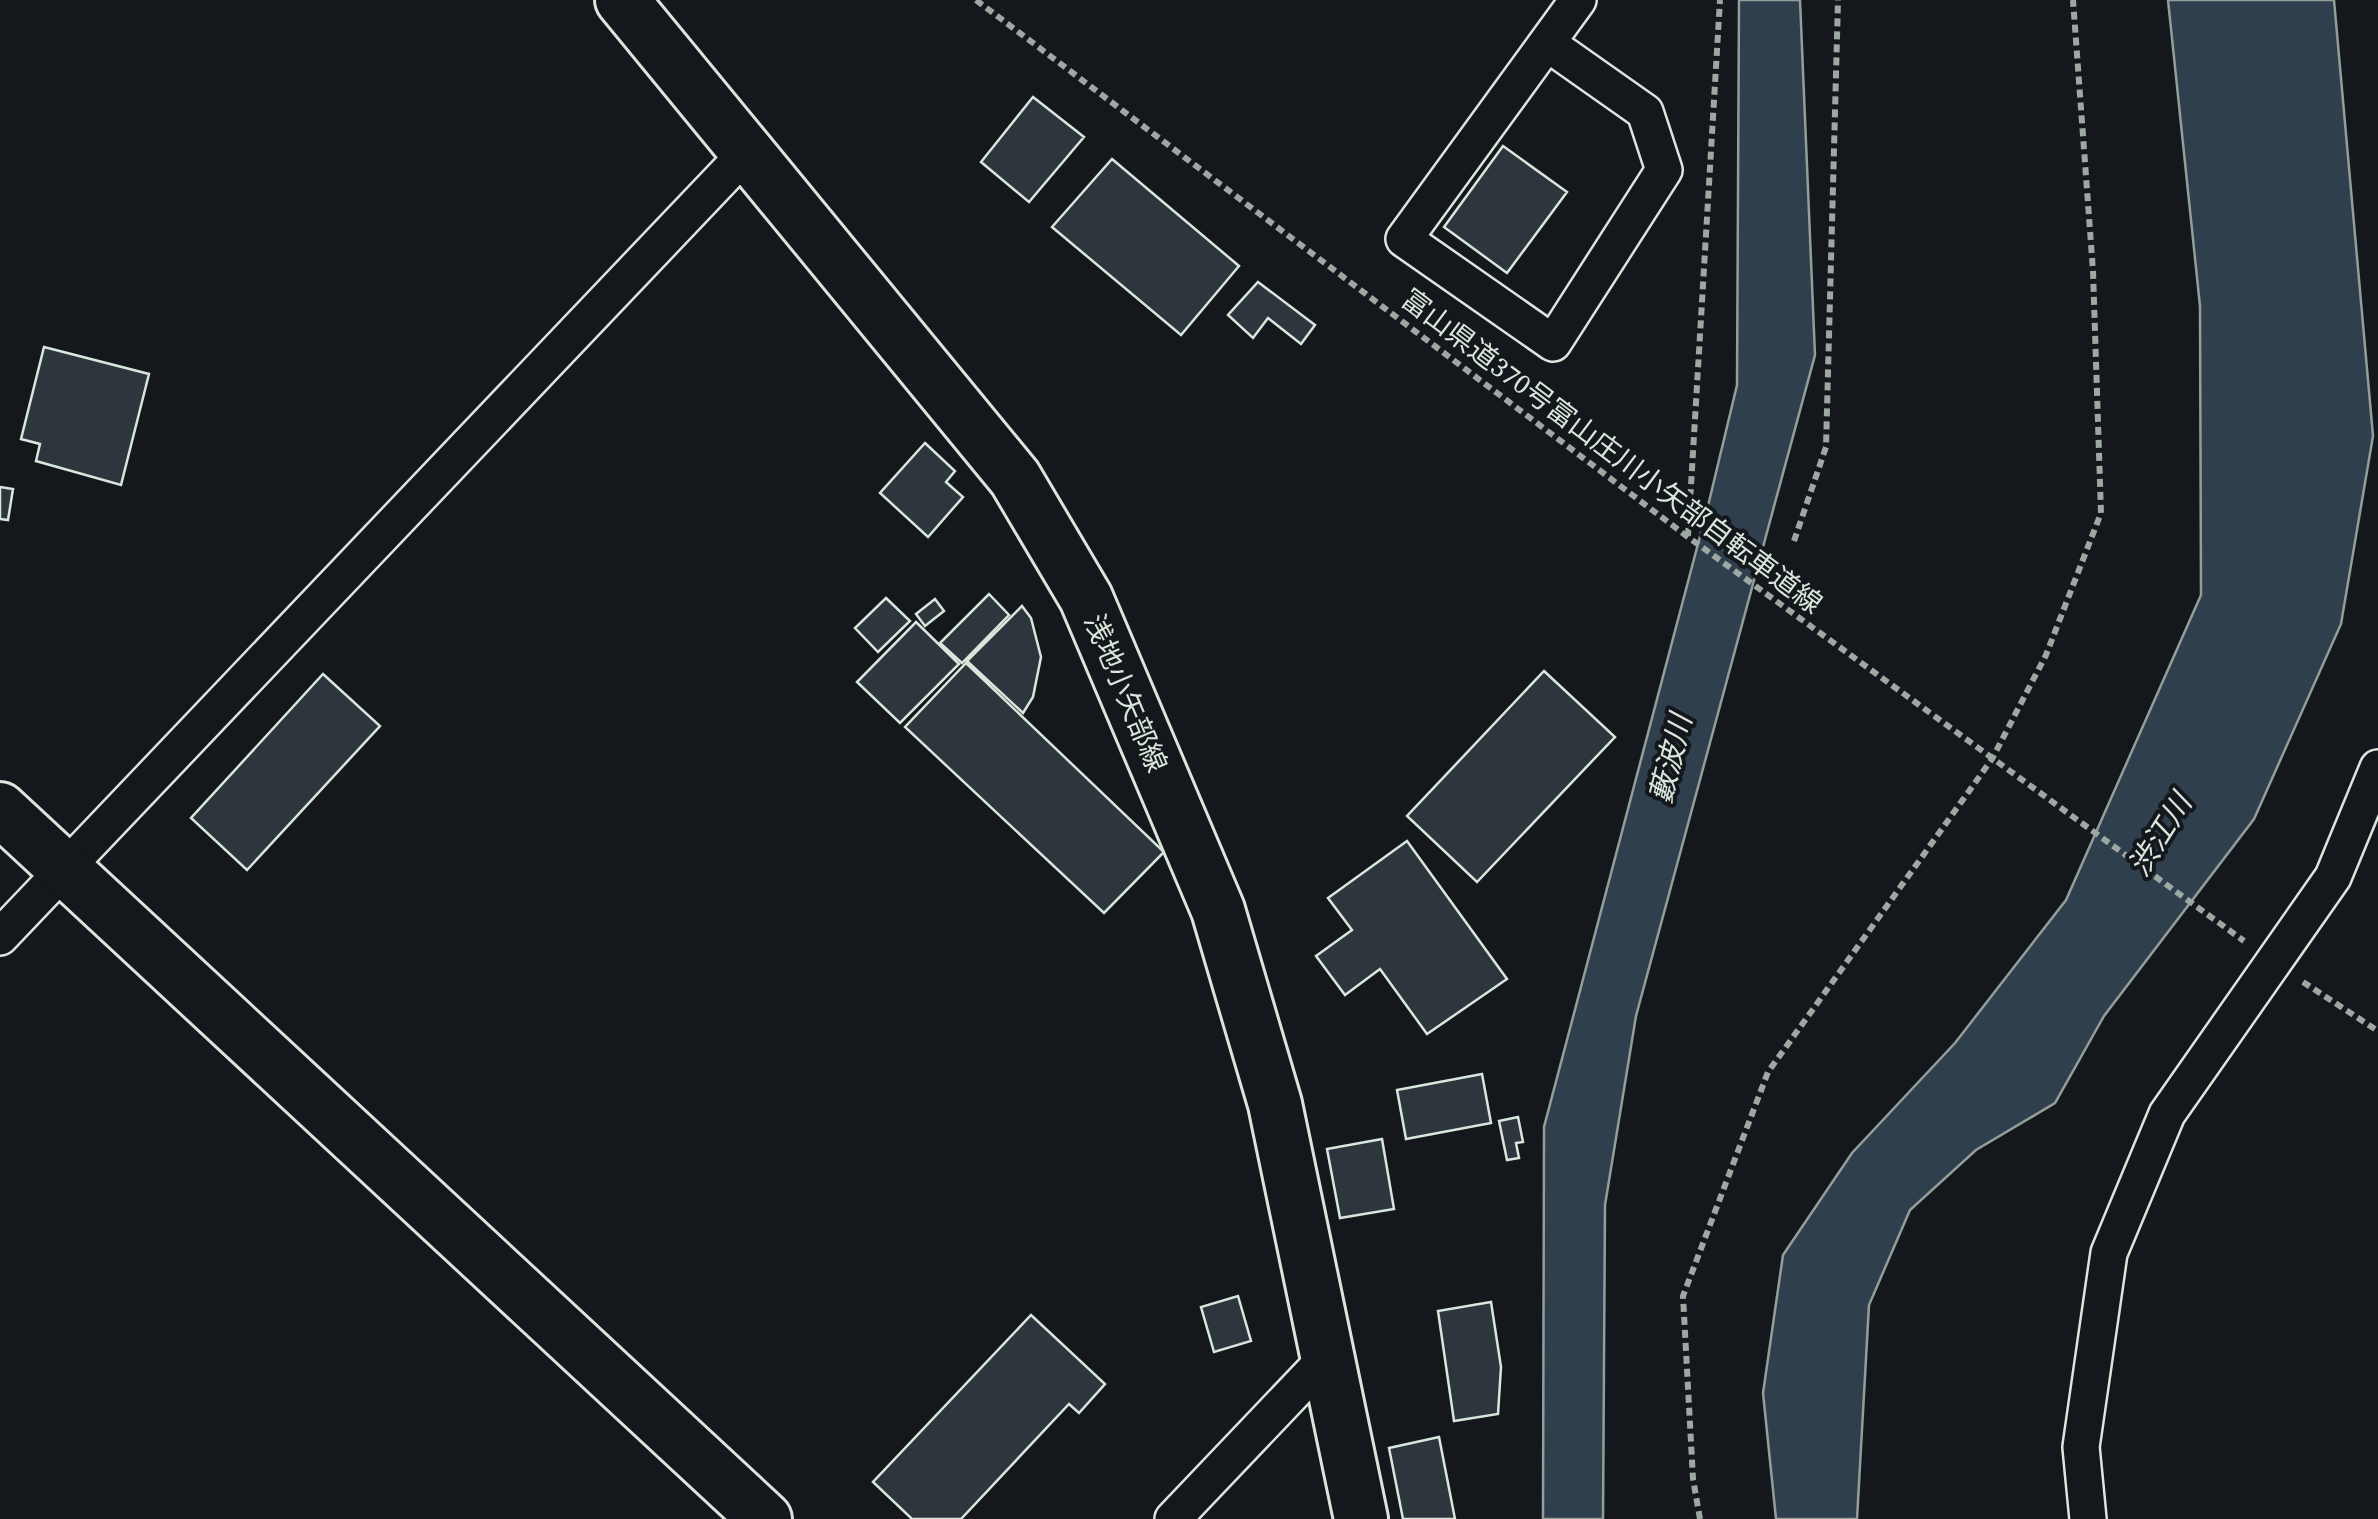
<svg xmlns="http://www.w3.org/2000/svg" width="2378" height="1519" font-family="'Source Serif 4','Noto Sans JP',serif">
<rect width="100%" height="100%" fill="#14181c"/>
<!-- water -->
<path fill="#2f3f4d" stroke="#939e99" stroke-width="2.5" d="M 1739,0 L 1800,0 L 1815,355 L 1636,1016 L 1605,1205 L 1603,1519 L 1543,1519 L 1544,1127 L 1708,506 L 1737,385 Z
M 2168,0 L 2334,0 L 2373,436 L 2341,624 L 2254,819 L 2104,1016 L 2055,1103 L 1976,1150 L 1910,1210 L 1869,1305 L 1857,1519 L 1776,1519 L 1763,1393 L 1783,1255 L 1852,1153 L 1955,1043 L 2066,900 L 2201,595 L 2200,306 Z"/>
<!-- building -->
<path fill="#2c363c" stroke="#d8e6dc" stroke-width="2.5" d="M 1033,97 L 1084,137 L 1029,202 L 981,162 Z
M 1503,146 L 1567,192 L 1507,273 L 1444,227 Z
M 1112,159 L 1239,266 L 1181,335 L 1052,227 Z
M 1258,282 L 1315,325 L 1301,344 L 1268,318 L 1253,338 L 1228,315 Z
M 44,347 L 149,374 L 121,485 L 36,461 L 40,444 L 21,439 Z
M 925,443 L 955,471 L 946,482 L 963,497 L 928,537 L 880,493 Z
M 0,487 L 13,489 L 8,520 L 0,519 Z
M 989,594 L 1009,615 L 962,663 L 940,643 Z
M 886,598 L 910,621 L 878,652 L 855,628 Z
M 935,599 L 944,611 L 925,626 L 916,614 Z
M 1022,606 L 1031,618 L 1041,657 L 1033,697 L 1023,713 L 967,661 Z
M 916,622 L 959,664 L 900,723 L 857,682 Z
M 966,663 L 1164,852 L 1104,913 L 905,727 Z
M 1544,671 L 1615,737 L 1477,882 L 1407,816 Z
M 323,674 L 380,726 L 247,870 L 191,818 Z
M 1407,841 L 1507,979 L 1427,1034 L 1380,969 L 1345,995 L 1316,956 L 1352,930 L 1328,898 Z
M 1482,1074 L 1491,1123 L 1406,1139 L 1397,1090 Z
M 1518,1117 L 1523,1142 L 1516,1143 L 1519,1158 L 1507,1160 L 1499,1121 Z
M 1382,1139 L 1394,1209 L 1340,1218 L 1327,1149 Z
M 1238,1296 L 1251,1341 L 1214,1352 L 1201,1307 Z
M 1491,1302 L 1501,1367 L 1498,1414 L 1454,1421 L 1438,1311 Z
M 1031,1315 L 1105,1384 L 1079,1413 L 1069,1404 L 961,1519 L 912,1519 L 873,1482 Z
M 1439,1437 L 1455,1519 L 1403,1519 L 1389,1448 Z"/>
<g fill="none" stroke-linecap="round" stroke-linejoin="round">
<defs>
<path id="street" d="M 1547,43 L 1645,112 L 1664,170 L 1553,343 L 1404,239 L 1578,0
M 0,937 L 747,152
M 1173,1519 L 1329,1355
M 2088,1519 L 2081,1447 L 2109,1253 L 2167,1114 L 2333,877 L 2378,768"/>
<path id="secondary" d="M 622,0 L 1015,478 L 1086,598 L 1218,910 L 1275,1104 L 1361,1519
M 0,809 L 765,1519"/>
</defs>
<!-- street casing -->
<use href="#street" stroke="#d8e6dc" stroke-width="40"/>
<!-- secondary casing -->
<use href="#secondary" stroke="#d8e6dc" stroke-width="58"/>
<!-- path -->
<path stroke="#9da8a2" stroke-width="6" stroke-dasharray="8 5" stroke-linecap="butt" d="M 976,0 L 1688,537 L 2244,941
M 1688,536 L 1720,0
M 1794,541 L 1826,447 L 1838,0
M 2303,982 L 2378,1031
M 1700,1519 L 1693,1479 L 1683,1296 L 1768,1072 L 1992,759 L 2046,655 L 2101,513 L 2093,271 L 2073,0"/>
<!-- street -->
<use href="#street" stroke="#14181c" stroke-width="35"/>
<!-- secondary -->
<use href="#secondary" stroke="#14181c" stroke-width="52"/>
</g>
<g text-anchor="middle" stroke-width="8" stroke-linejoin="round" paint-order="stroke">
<!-- street labels -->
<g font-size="28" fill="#d8e6dc" stroke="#14181c">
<text transform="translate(1612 451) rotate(37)" y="10">富山県道370号富山庄川小矢部自転車道線</text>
<text transform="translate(1126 693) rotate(67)" y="10">浅地小矢部線</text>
</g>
<!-- water labels -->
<g font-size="30" font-style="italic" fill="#d8e6dc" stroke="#14181c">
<text transform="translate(1671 759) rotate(-76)" y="10">藪波川</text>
<text transform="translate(2160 835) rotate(-58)" y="10">渋江川</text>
</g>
</g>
</svg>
